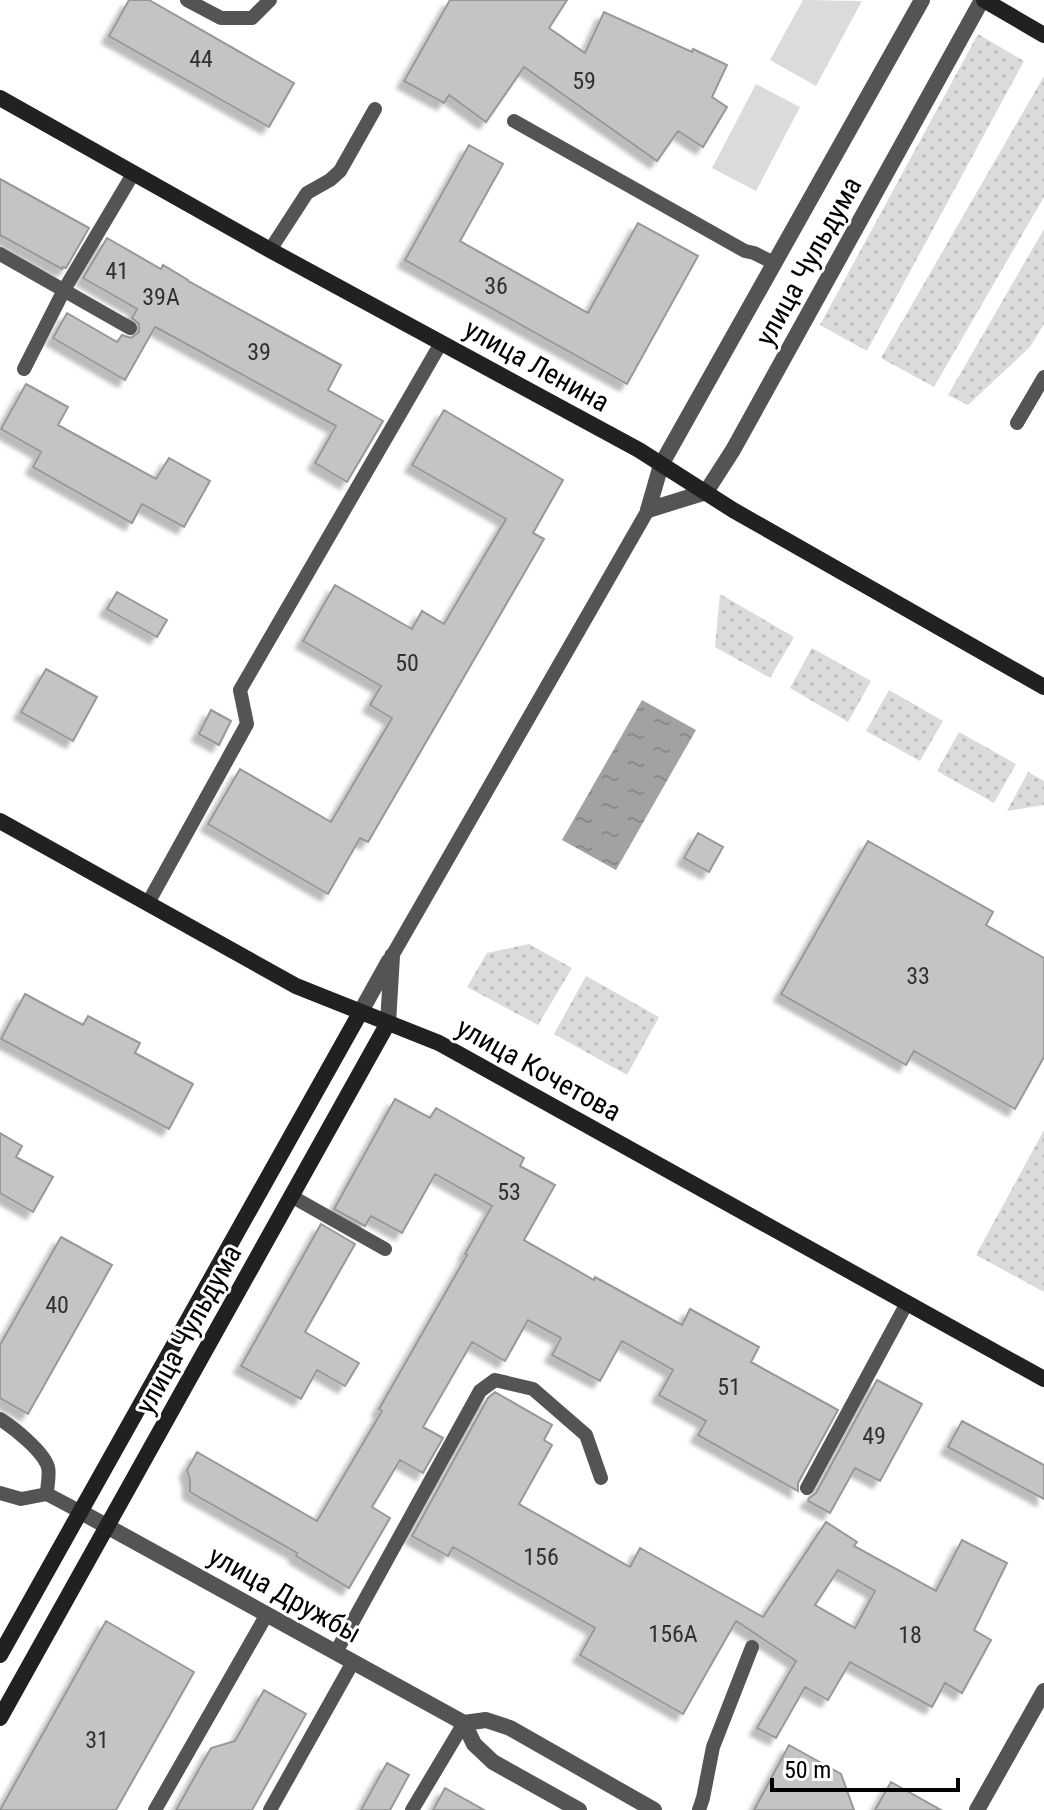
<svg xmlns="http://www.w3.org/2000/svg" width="1044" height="1810" font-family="'Roboto Condensed',sans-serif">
<defs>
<pattern id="grass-dots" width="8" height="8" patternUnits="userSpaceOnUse" patternTransform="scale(2)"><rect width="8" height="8" fill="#dbdbdb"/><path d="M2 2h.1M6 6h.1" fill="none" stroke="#bababa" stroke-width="1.8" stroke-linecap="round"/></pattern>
<pattern id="water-ripples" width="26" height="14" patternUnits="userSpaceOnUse" patternTransform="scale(2)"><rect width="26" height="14" fill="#a2a2a2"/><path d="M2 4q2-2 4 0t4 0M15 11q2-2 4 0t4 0" fill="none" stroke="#8a8a8a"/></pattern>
<filter id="shadow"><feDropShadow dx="-7" dy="7" stdDeviation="2" flood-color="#0004"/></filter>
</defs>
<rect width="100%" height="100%" fill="#fff"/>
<!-- grass -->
<path fill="url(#grass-dots)" d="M 978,34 L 1024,61 L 867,351 L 820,325 Z
M 1044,76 L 1044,197 L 934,387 L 881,358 Z
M 1044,229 L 1044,324 L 1030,347 L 968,405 L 948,395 Z
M 720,594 L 794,637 L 770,678 L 715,647 Z
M 812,648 L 871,681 L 848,722 L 790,688 Z
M 889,690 L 943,721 L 920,761 L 866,731 Z
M 959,732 L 1016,764 L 994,803 L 937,771 Z
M 1028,772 L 1044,781 L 1044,805 L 1007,811 Z
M 529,944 L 572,968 L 538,1025 L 467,987 L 487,953 Z
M 586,976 L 659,1017 L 627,1075 L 554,1034 Z
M 1044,1130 L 1044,1292 L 976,1255 Z"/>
<!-- green -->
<path fill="#dbdbdb" d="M 803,0 L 862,1 L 816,86 L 770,60 Z
M 756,84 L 800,107 L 756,191 L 712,168 Z"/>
<!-- water -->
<path fill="url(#water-ripples)" d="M 642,700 L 696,730 L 616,870 L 562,840 Z"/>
<!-- building -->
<path fill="#c4c4c4" stroke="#989898" stroke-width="2" fill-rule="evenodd" filter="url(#shadow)" d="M 129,0 L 149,0 L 294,83 L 269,127 L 109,36 Z
M 450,0 L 567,0 L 549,28 L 585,53 L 604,12 L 692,52 L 693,49 L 727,65 L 712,97 L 727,107 L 703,147 L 678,131 L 657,161 L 524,67 L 486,122 L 449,95 L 444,103 L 404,81 Z
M 469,145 L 503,164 L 460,241 L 588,313 L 638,223 L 698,256 L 627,384 L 405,260 Z
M 0,179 L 89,228 L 66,268 L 63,267 L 62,269 L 0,235 Z
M 107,238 L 161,269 L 163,265 L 188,280 L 188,281 L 341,365 L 328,390 L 383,421 L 347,482 L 315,463 L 336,426 L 159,329 L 155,327 L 125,380 L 53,338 L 67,313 L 117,342 L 122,335 L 131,338 L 139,332 L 139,324 L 132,318 L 137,309 L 83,278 Z
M 26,384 L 68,407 L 58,425 L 156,479 L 169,458 L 210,481 L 184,527 L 142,504 L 132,523 L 33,467 L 41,452 L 1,429 Z
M 444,410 L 563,480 L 533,533 L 544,539 L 368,842 L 360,838 L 328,894 L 208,824 L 240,769 L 331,822 L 392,718 L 370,705 L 381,686 L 303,641 L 335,585 L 412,629 L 422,611 L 444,624 L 506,519 L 412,465 Z
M 117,592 L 167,620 L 157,637 L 107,609 Z
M 46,669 L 97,697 L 73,741 L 21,712 Z
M 211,710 L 231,721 L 219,745 L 199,734 Z
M 698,833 L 723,847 L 709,872 L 684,858 Z
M 868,841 L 993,912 L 986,925 L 1044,958 L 1044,1057 L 1015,1109 L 914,1051 L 906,1065 L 781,994 Z
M 25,994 L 83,1025 L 88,1016 L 140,1043 L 135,1053 L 193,1084 L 169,1129 L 1,1039 Z
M 395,1099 L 430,1118 L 436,1108 L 524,1158 L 520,1166 L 555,1185 L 524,1240 L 594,1280 L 595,1277 L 682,1325 L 690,1309 L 759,1347 L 751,1362 L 838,1410 L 798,1483 L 798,1491 L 698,1435 L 706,1421 L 659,1395 L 673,1370 L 622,1341 L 600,1381 L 552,1355 L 561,1338 L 528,1320 L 505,1361 L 472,1342 L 423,1427 L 443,1438 L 423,1473 L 400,1460 L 372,1507 L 390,1518 L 349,1588 L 296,1556 L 297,1553 L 190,1492 L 190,1480 L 187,1470 L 197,1452 L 317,1521 L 382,1411 L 379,1409 L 467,1255 L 465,1254 L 492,1206 L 435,1174 L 402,1233 L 371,1216 L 365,1226 L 334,1209 Z
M 0,1133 L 22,1146 L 16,1157 L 53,1177 L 33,1212 L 0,1193 Z
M 321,1224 L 355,1244 L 305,1332 L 359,1363 L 345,1386 L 317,1370 L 301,1399 L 241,1366 Z
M 61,1237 L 112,1265 L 28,1414 L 0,1398 L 0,1345 Z
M 877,1380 L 922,1404 L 880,1481 L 855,1468 L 830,1513 L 808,1501 L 809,1498 L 816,1493 Z
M 495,1392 L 552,1425 L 544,1440 L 552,1445 L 519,1504 L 630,1567 L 640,1548 L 763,1617 L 826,1522 L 857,1542 L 854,1546 L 936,1591 L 962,1540 L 1007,1563 L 974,1630 L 991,1640 L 962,1693 L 945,1683 L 932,1707 L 850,1662 L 828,1700 L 805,1687 L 776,1738 L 757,1728 L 796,1661 L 736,1621 L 683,1714 L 580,1655 L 595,1628 L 453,1547 L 448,1556 L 412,1536 L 488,1398 ZM 838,1570 L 875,1591 L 855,1628 L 815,1605 Z
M 962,1421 L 1044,1465 L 1044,1499 L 948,1447 Z
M 106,1621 L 194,1672 L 116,1810 L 0,1810 Z
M 264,1690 L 306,1714 L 252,1810 L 176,1810 L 211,1748 L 235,1741 Z
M 789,1745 L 841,1774 L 854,1810 L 754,1810 Z
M 387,1763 L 409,1775 L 390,1810 L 361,1810 Z
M 891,1782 L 941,1810 L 875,1810 Z
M 445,1788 L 484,1810 L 433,1810 Z"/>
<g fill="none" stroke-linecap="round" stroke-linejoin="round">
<!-- lane -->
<path stroke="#545454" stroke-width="14" d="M 187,0 L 221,18 L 252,18 L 270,0
M 514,121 L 745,251 L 754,253 L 774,263
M 270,250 L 307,193 L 330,180 L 340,171 L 375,109
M 0,254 L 130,328
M 24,369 L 64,290 L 133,174
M 1017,423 L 1044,377
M 148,903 L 247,724 L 240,690 L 441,343
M 392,956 L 648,510
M 291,1196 L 385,1249
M 0,1419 C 14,1428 43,1451 48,1467 C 50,1475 47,1486 47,1494
M 807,1488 L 907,1303
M 0,1493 L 21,1499 L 47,1494 L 81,1512
M 336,1652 L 480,1391 L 495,1380 L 533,1389 L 586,1435 L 601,1478
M 155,1810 L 267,1614
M 270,1810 L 353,1662
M 412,1810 L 464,1723
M 699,1810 L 703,1798 L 713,1747 L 752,1647"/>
<!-- street -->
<path stroke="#545454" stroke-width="16" d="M 648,510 L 706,492 L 733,450 L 982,0
M 648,510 L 661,465 L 922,0
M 360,1013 L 389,961
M 388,1023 L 392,956
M 81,1512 L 464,1723 L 486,1720 L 510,1728 L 654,1810
M 464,1723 L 474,1744 L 493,1762 L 579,1810
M 977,1810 L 1044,1691"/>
<!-- secondary -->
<path stroke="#212121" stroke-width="16" d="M 984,0 L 1044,35
M 0,98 L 270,250 L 639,450 L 733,510 L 1044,687
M 0,821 L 296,986 L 439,1043 L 1044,1379
M 0,1655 L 360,1013
M 0,1718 L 388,1023"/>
</g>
<g text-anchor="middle" stroke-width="6" stroke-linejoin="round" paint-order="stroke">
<!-- number labels -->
<g font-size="24" fill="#313131">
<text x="201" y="67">44</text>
<text x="584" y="89">59</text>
<text x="117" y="279">41</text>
<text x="496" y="294">36</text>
<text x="161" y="305">39А</text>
<text x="259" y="360">39</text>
<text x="407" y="671">50</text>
<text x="918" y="984">33</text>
<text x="509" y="1200">53</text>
<text x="57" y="1313">40</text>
<text x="729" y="1395">51</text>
<text x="874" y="1444">49</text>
<text x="541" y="1565">156</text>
<text x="673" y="1642">156А</text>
<text x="910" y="1643">18</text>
<text x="97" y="1748">31</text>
</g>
<!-- street labels -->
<g font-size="28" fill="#000" stroke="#fff">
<text transform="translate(808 261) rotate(-61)" y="10">улица Чульдума</text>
<text transform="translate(537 365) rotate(29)" y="10">улица Ленина</text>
<text transform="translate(539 1069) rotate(29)" y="10">улица Кочетова</text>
<text transform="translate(188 1329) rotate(-61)" y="10">улица Чульдума</text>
<text transform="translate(285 1594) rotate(29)" y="10">улица Дружбы</text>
</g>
</g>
<!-- scale -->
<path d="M772 1778v12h186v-12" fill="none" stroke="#000000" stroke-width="4"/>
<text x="784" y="1778" font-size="24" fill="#000000" stroke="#ffffff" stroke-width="6" paint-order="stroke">50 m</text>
</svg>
